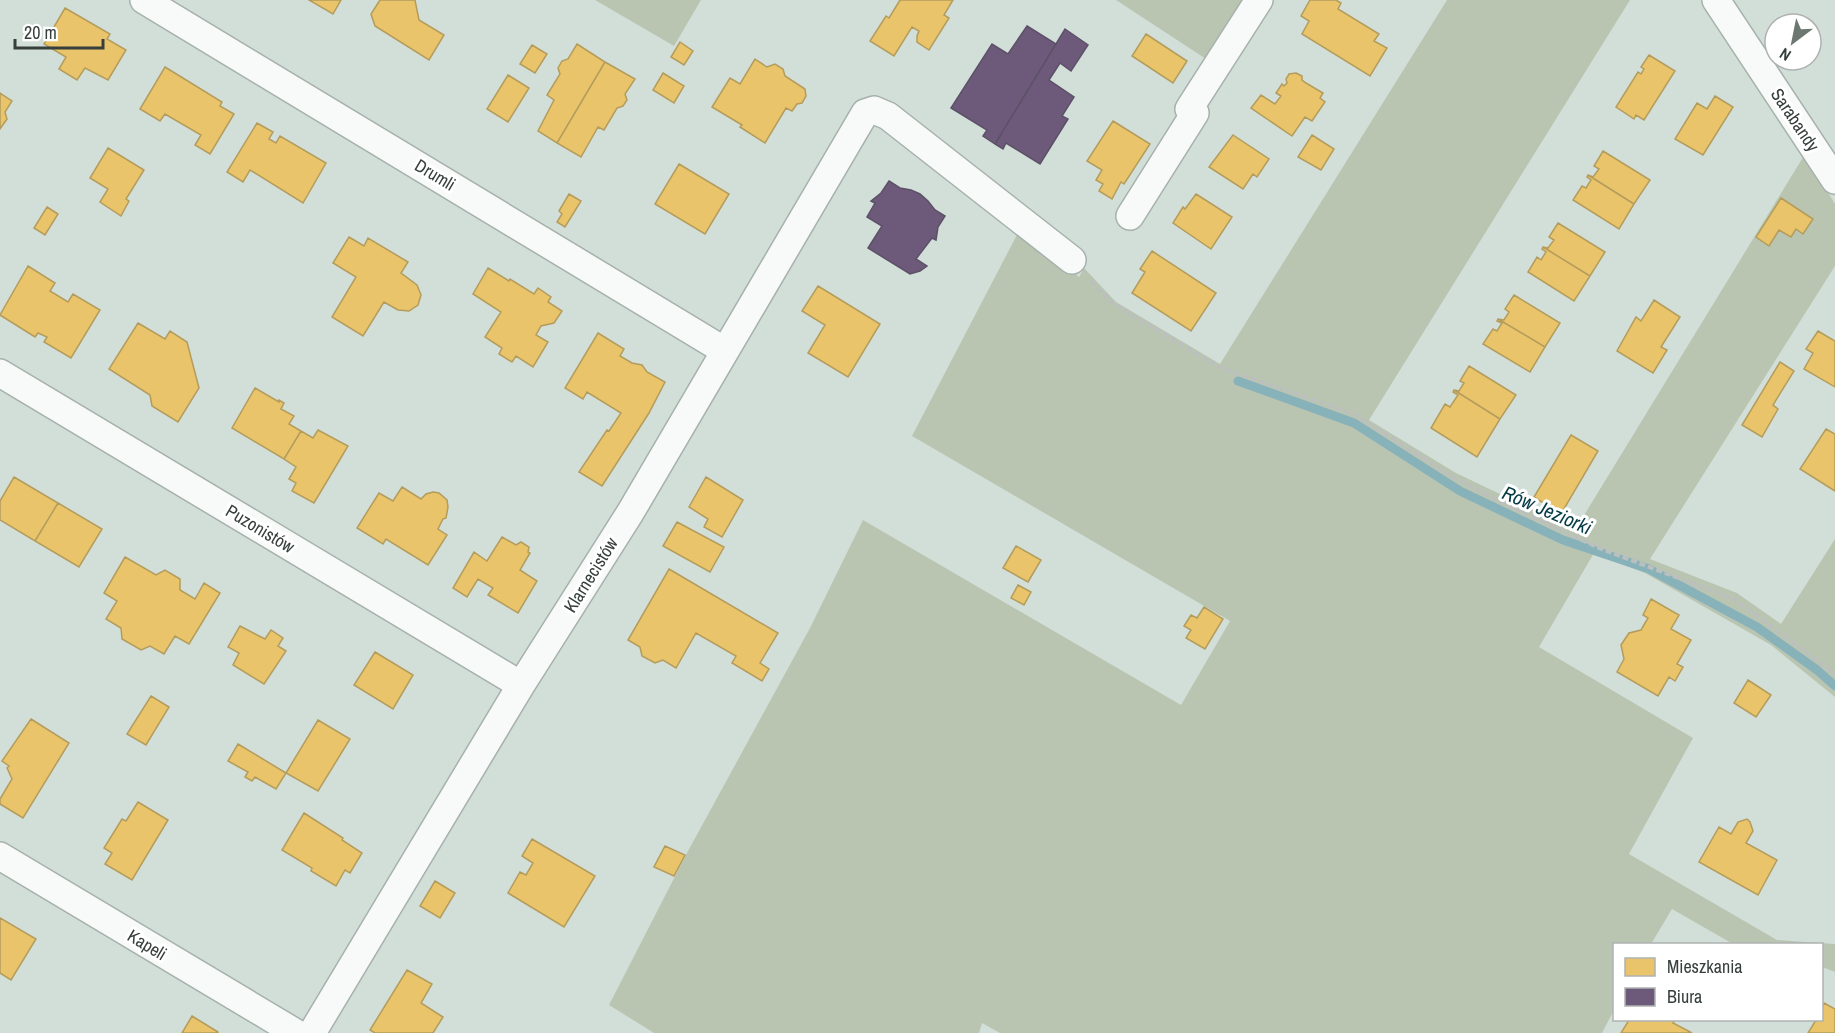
<svg xmlns="http://www.w3.org/2000/svg" width="1835" height="1033" font-family="'Archivo Narrow',sans-serif">
<rect width="100%" height="100%" fill="#d2dfd9"/>
<!-- green -->
<path fill="#bac5b1" d="M 595,0 L 701,0 L 674,46 Z
M 1116,0 L 1244,0 L 1206,59 Z
M 1447,0 L 1630,0 L 1369,420 L 1456,473 L 1575,530 L 1805,154 L 1835,204 L 1835,266 L 1650,559 L 1737,593 L 1781,624 L 1835,539 L 1835,697 L 1771,645 L 1645,573 L 1594,553 L 1539,647 L 1693,738 L 1629,854 L 1777,940 L 1835,944 L 1835,972 L 1822,967 L 1822,944 L 1733,944 L 1672,909 L 1651,944 L 1614,944 L 1614,1010 L 1602,1033 L 1000,1033 L 982,1023 L 979,1033 L 654,1033 L 609,1005 L 688,851 L 810,628 L 863,520 L 1181,705 L 1230,621 L 912,436 L 1020,229 L 1079,277 L 1084,268 L 1116,302 L 1220,364 Z"/>
<!-- homes -->
<path fill="#e9c46a" stroke="#b39c5c" stroke-width="1.5" d="M 309,0 L 341,0 L 333,14 Z
M 380,0 L 415,0 L 419,20 L 444,35 L 429,60 L 375,26 L 371,14 Z
M 900,0 L 953,0 L 944,15 L 949,18 L 929,50 L 917,42 L 917,36 L 919,31 L 912,27 L 894,56 L 870,41 L 886,16 L 889,18 Z
M 1310,0 L 1336,0 L 1341,3 L 1338,9 L 1379,34 L 1374,41 L 1387,48 L 1370,76 L 1302,34 L 1309,21 L 1301,16 Z
M 65,8 L 110,34 L 107,39 L 126,50 L 108,80 L 85,68 L 77,80 L 59,69 L 66,57 L 44,44 Z
M 1146,34 L 1187,61 L 1173,83 L 1132,56 Z
M 680,42 L 693,51 L 684,65 L 671,57 Z
M 577,44 L 605,62 L 557,143 L 538,131 L 554,100 L 547,95 L 560,74 L 558,68 L 562,61 L 568,59 Z
M 532,45 L 547,54 L 535,73 L 520,64 Z
M 1649,55 L 1675,71 L 1644,120 L 1636,115 L 1634,119 L 1616,107 L 1638,72 L 1641,74 L 1644,69 L 1641,67 Z
M 755,59 L 767,67 L 775,64 L 783,69 L 785,76 L 805,89 L 806,96 L 802,103 L 797,104 L 792,111 L 786,108 L 765,143 L 740,127 L 742,125 L 712,107 L 730,78 L 740,84 Z
M 605,62 L 635,79 L 625,94 L 627,100 L 623,106 L 617,108 L 604,130 L 598,127 L 581,157 L 557,143 Z
M 165,67 L 222,102 L 220,106 L 234,114 L 210,154 L 195,145 L 201,135 L 165,114 L 160,121 L 140,109 Z
M 663,73 L 684,86 L 674,103 L 653,90 Z
M 1296,73 L 1302,76 L 1302,80 L 1306,83 L 1323,93 L 1320,98 L 1325,102 L 1312,121 L 1305,117 L 1292,136 L 1251,108 L 1261,95 L 1275,104 L 1281,96 L 1276,93 L 1282,84 L 1284,86 L 1287,83 L 1286,79 L 1289,74 Z
M 508,75 L 529,88 L 508,122 L 487,109 Z
M 0,93 L 12,101 L 5,112 L 7,119 L 0,129 Z
M 1715,96 L 1733,107 L 1703,155 L 1675,139 L 1697,103 L 1707,109 Z
M 1113,121 L 1150,144 L 1124,184 L 1121,182 L 1112,199 L 1099,191 L 1103,184 L 1096,180 L 1102,170 L 1087,161 Z
M 257,123 L 273,132 L 269,139 L 276,143 L 280,136 L 326,163 L 303,203 L 250,170 L 243,182 L 227,172 Z
M 1233,135 L 1269,159 L 1257,177 L 1253,174 L 1243,189 L 1209,167 Z
M 1312,135 L 1334,149 L 1321,170 L 1298,157 Z
M 108,148 L 144,170 L 126,199 L 129,201 L 121,216 L 100,202 L 108,189 L 90,178 Z
M 1603,151 L 1650,180 L 1634,204 L 1588,175 L 1593,177 L 1599,169 L 1594,166 Z
M 679,164 L 729,194 L 705,234 L 655,204 Z
M 1588,175 L 1634,204 L 1619,229 L 1573,200 L 1582,186 L 1586,188 L 1591,180 L 1587,177 Z
M 569,194 L 581,201 L 565,227 L 557,222 L 562,214 L 559,211 Z
M 1196,194 L 1232,217 L 1211,249 L 1173,223 L 1183,207 L 1185,209 Z
M 1781,198 L 1813,219 L 1803,234 L 1796,229 L 1791,237 L 1779,230 L 1769,246 L 1756,237 Z
M 47,207 L 58,214 L 45,235 L 34,228 Z
M 1558,223 L 1605,252 L 1590,276 L 1543,247 L 1548,248 L 1554,240 L 1549,237 Z
M 349,237 L 364,246 L 368,238 L 408,262 L 401,273 L 417,285 L 421,295 L 418,305 L 409,311 L 398,310 L 384,302 L 363,336 L 332,317 L 356,277 L 333,263 Z
M 1543,247 L 1590,276 L 1574,301 L 1528,272 L 1537,257 L 1541,260 L 1546,252 L 1542,249 Z
M 1152,251 L 1216,293 L 1191,331 L 1132,293 L 1145,272 L 1140,269 Z
M 28,266 L 55,283 L 50,291 L 68,302 L 73,294 L 100,310 L 71,358 L 44,342 L 47,337 L 38,333 L 35,337 L 0,315 Z
M 488,268 L 509,281 L 510,279 L 534,294 L 538,288 L 551,297 L 548,302 L 562,311 L 554,323 L 541,326 L 536,335 L 548,342 L 533,367 L 516,356 L 512,362 L 499,354 L 502,348 L 485,337 L 501,312 L 473,294 Z
M 818,286 L 880,324 L 848,377 L 808,353 L 825,325 L 802,311 Z
M 1514,295 L 1560,323 L 1545,347 L 1498,319 L 1504,320 L 1509,312 L 1505,309 Z
M 1654,300 L 1680,317 L 1661,347 L 1667,350 L 1653,373 L 1617,351 L 1636,317 L 1641,321 Z
M 1498,319 L 1545,347 L 1530,372 L 1483,344 L 1493,329 L 1497,331 L 1502,323 L 1497,321 Z
M 138,323 L 165,339 L 170,331 L 187,342 L 199,388 L 178,422 L 152,406 L 150,395 L 109,369 Z
M 1818,331 L 1835,341 L 1835,387 L 1804,369 L 1813,353 L 1806,349 Z
M 598,333 L 624,349 L 620,356 L 632,363 L 642,365 L 647,372 L 665,382 L 649,413 L 602,486 L 579,472 L 607,430 L 609,431 L 621,413 L 587,392 L 583,399 L 565,388 Z
M 1780,362 L 1794,371 L 1773,405 L 1778,409 L 1762,437 L 1742,425 Z
M 1469,366 L 1516,395 L 1500,419 L 1454,390 L 1459,391 L 1464,383 L 1460,381 Z
M 255,388 L 279,402 L 279,400 L 284,403 L 281,409 L 294,416 L 289,424 L 301,431 L 284,459 L 232,428 Z
M 1454,390 L 1500,419 L 1477,457 L 1431,428 L 1445,404 L 1450,407 L 1458,395 L 1453,392 Z
M 1826,429 L 1835,434 L 1835,491 L 1800,469 Z
M 318,430 L 348,446 L 314,503 L 292,491 L 296,483 L 289,479 L 296,467 L 284,459 L 301,431 L 313,438 Z
M 1571,435 L 1598,451 L 1561,514 L 1534,497 Z
M 14,477 L 58,503 L 35,541 L 0,520 L 0,501 Z
M 706,477 L 743,500 L 722,537 L 704,527 L 708,519 L 689,507 Z
M 402,487 L 421,499 L 426,494 L 433,492 L 439,493 L 447,500 L 448,507 L 446,518 L 443,519 L 438,529 L 447,535 L 428,565 L 386,539 L 383,544 L 357,528 L 379,493 L 393,501 Z
M 58,503 L 102,529 L 79,567 L 35,541 Z
M 677,522 L 724,547 L 710,572 L 663,546 Z
M 502,537 L 516,545 L 521,542 L 529,547 L 528,552 L 530,553 L 520,570 L 537,581 L 518,613 L 488,595 L 493,588 L 478,579 L 467,597 L 453,588 L 474,552 L 487,561 Z
M 1016,546 L 1041,560 L 1028,582 L 1003,568 Z
M 125,557 L 156,575 L 165,570 L 180,579 L 180,590 L 195,599 L 204,583 L 220,593 L 189,644 L 175,636 L 164,654 L 150,646 L 141,650 L 122,639 L 121,628 L 106,619 L 117,601 L 104,593 Z
M 669,569 L 778,633 L 760,663 L 769,669 L 762,681 L 732,663 L 736,656 L 696,633 L 676,668 L 663,660 L 655,663 L 642,656 L 640,647 L 628,640 Z
M 1018,585 L 1031,592 L 1024,605 L 1011,598 Z
M 1651,599 L 1679,615 L 1671,629 L 1691,640 L 1677,664 L 1683,667 L 1675,681 L 1669,677 L 1658,696 L 1617,672 L 1624,659 L 1621,645 L 1629,633 L 1641,630 L 1648,618 L 1643,615 Z
M 1204,607 L 1223,619 L 1205,649 L 1186,638 L 1191,630 L 1184,626 L 1191,615 L 1197,618 Z
M 240,626 L 265,639 L 271,630 L 283,638 L 278,646 L 286,651 L 264,684 L 233,665 L 239,653 L 228,647 Z
M 375,652 L 413,675 L 393,709 L 354,685 Z
M 1748,680 L 1771,695 L 1756,717 L 1734,703 Z
M 151,696 L 169,707 L 146,745 L 127,734 Z
M 31,719 L 69,743 L 23,818 L 0,804 L 0,799 L 12,779 L 7,768 L 9,766 L 2,761 Z
M 318,720 L 350,739 L 318,791 L 286,773 Z
M 238,744 L 286,773 L 276,789 L 255,777 L 252,781 L 245,777 L 248,772 L 228,761 Z
M 138,802 L 168,820 L 132,880 L 105,864 L 112,853 L 104,848 L 122,819 L 126,821 Z
M 304,813 L 343,838 L 342,840 L 362,853 L 350,873 L 345,870 L 336,886 L 311,871 L 312,868 L 282,850 Z
M 1747,819 L 1750,822 L 1753,831 L 1746,843 L 1777,860 L 1758,895 L 1699,862 L 1719,827 L 1731,834 L 1738,822 Z
M 532,839 L 595,876 L 564,927 L 508,893 L 520,872 L 526,875 L 533,863 L 522,856 Z
M 665,846 L 685,855 L 674,876 L 654,867 Z
M 435,881 L 455,893 L 440,918 L 420,906 Z
M 0,918 L 36,939 L 11,980 L 0,973 Z
M 407,970 L 432,984 L 421,1003 L 443,1017 L 433,1033 L 375,1033 L 370,1030 Z
M 1824,1003 L 1835,1009 L 1835,1033 L 1808,1033 L 1816,1020 L 1822,1020 L 1822,1009 Z
M 192,1016 L 218,1032 L 218,1033 L 182,1033 Z
M 1629,1020 L 1675,1020 L 1673,1023 L 1692,1033 L 1621,1033 Z"/>
<!-- offices -->
<path fill="#6d597a" stroke="#5c5167" stroke-width="1.5" d="M 1027,26 L 1056,44 L 995,144 L 983,136 L 987,130 L 951,108 L 992,44 L 1008,54 Z
M 1065,29 L 1088,45 L 1071,71 L 1060,63 L 1049,80 L 1074,97 L 1062,116 L 1068,119 L 1040,164 L 1006,143 L 1003,149 L 995,144 Z
M 889,181 L 900,188 L 911,190 L 920,194 L 928,201 L 935,210 L 945,216 L 938,227 L 936,240 L 932,238 L 916,259 L 927,266 L 920,271 L 910,274 L 868,248 L 882,226 L 867,217 L 875,203 L 871,201 L 881,193 Z"/>
<g fill="none" stroke-linecap="round" stroke-linejoin="round">
<!-- stream -->
<path stroke="#88b2ba" stroke-width="9" d="M 1238,381 L 1354,423 L 1460,491 L 1563,540 L 1649,569 L 1757,627 L 1817,670 L 1835,686"/>
<defs>
<path id="street" d="M 144,0 L 725,351
M 1716,0 L 1835,180
M 1130,216 L 1195,113 L 1189,109 L 1259,0
M 0,373 L 521,685
M 0,856 L 296,1033
M 312,1033 L 521,685 L 630,513 L 865,113 L 874,110 L 888,116 L 1072,260"/>
</defs>
<!-- street casing -->
<use href="#street" stroke="#a7b1ac" stroke-width="30"/>
<!-- path -->
<path stroke="#bbc0be" stroke-width="4" stroke-dasharray="6 3" stroke-linecap="butt" d="M 1091,281 L 1111,302 L 1219,367 L 1354,414 L 1448,474 L 1494,499 L 1599,548 L 1734,599 L 1835,674"/>
<!-- street -->
<use href="#street" stroke="#f8faf9" stroke-width="27"/>
</g>
<g text-anchor="middle" stroke-width="6" stroke-linejoin="round" paint-order="stroke">
<!-- street labels -->
<g font-size="18" fill="#363f3b" stroke="#fff">
<text transform="translate(1795 120) rotate(56)" y="6">Sarabandy</text>
<text transform="translate(435 175) rotate(31)" y="6">Drumli</text>
<text transform="translate(260 529) rotate(31)" y="6">Puzonistów</text>
<text transform="translate(591 575) rotate(-58)" y="6">Klarnecistów</text>
<text transform="translate(147 945) rotate(31)" y="6">Kapeli</text>
</g>
<!-- water labels -->
<g font-size="20" font-style="italic" fill="#043a44" stroke="#fff">
<text transform="translate(1547 510) rotate(23)" y="7">Rów Jeziorki</text>
</g>
</g>
<!-- legend -->
<rect x="1613" y="943" width="210" height="78" fill="#ffffff" stroke="#afb2b1" stroke-width="1.5"/>
<rect x="1625" y="958" width="30" height="18" fill="#e9c46a" stroke="#afb2b1" stroke-width="1.5"/>
<text x="1667" y="973" font-size="18" fill="#363f3b">Mieszkania</text>
<rect x="1625" y="988" width="30" height="18" fill="#6d597a" stroke="#afb2b1" stroke-width="1.5"/>
<text x="1667" y="1003" font-size="18" fill="#363f3b">Biura</text>
<!-- north arrow -->
<g transform="translate(1793 42) rotate(212)"><circle r="28" fill="#ffffff" stroke="#afb2b1" stroke-width="1.5"/>
<path d="M0-4.5L10 22L0 15L-10 22Z" fill="#6d7772"/>
<text y="-9" font-size="16" font-weight="bold" text-anchor="middle" fill="#363f3b">N</text>
</g>
<!-- scale -->
<path d="M15 39v9h88v-9" fill="none" stroke="#363f3b" stroke-width="3"/>
<text x="24" y="39" font-size="18" fill="#363f3b" stroke="#ffffff" stroke-width="4.5" paint-order="stroke">20 m</text>
</svg>
